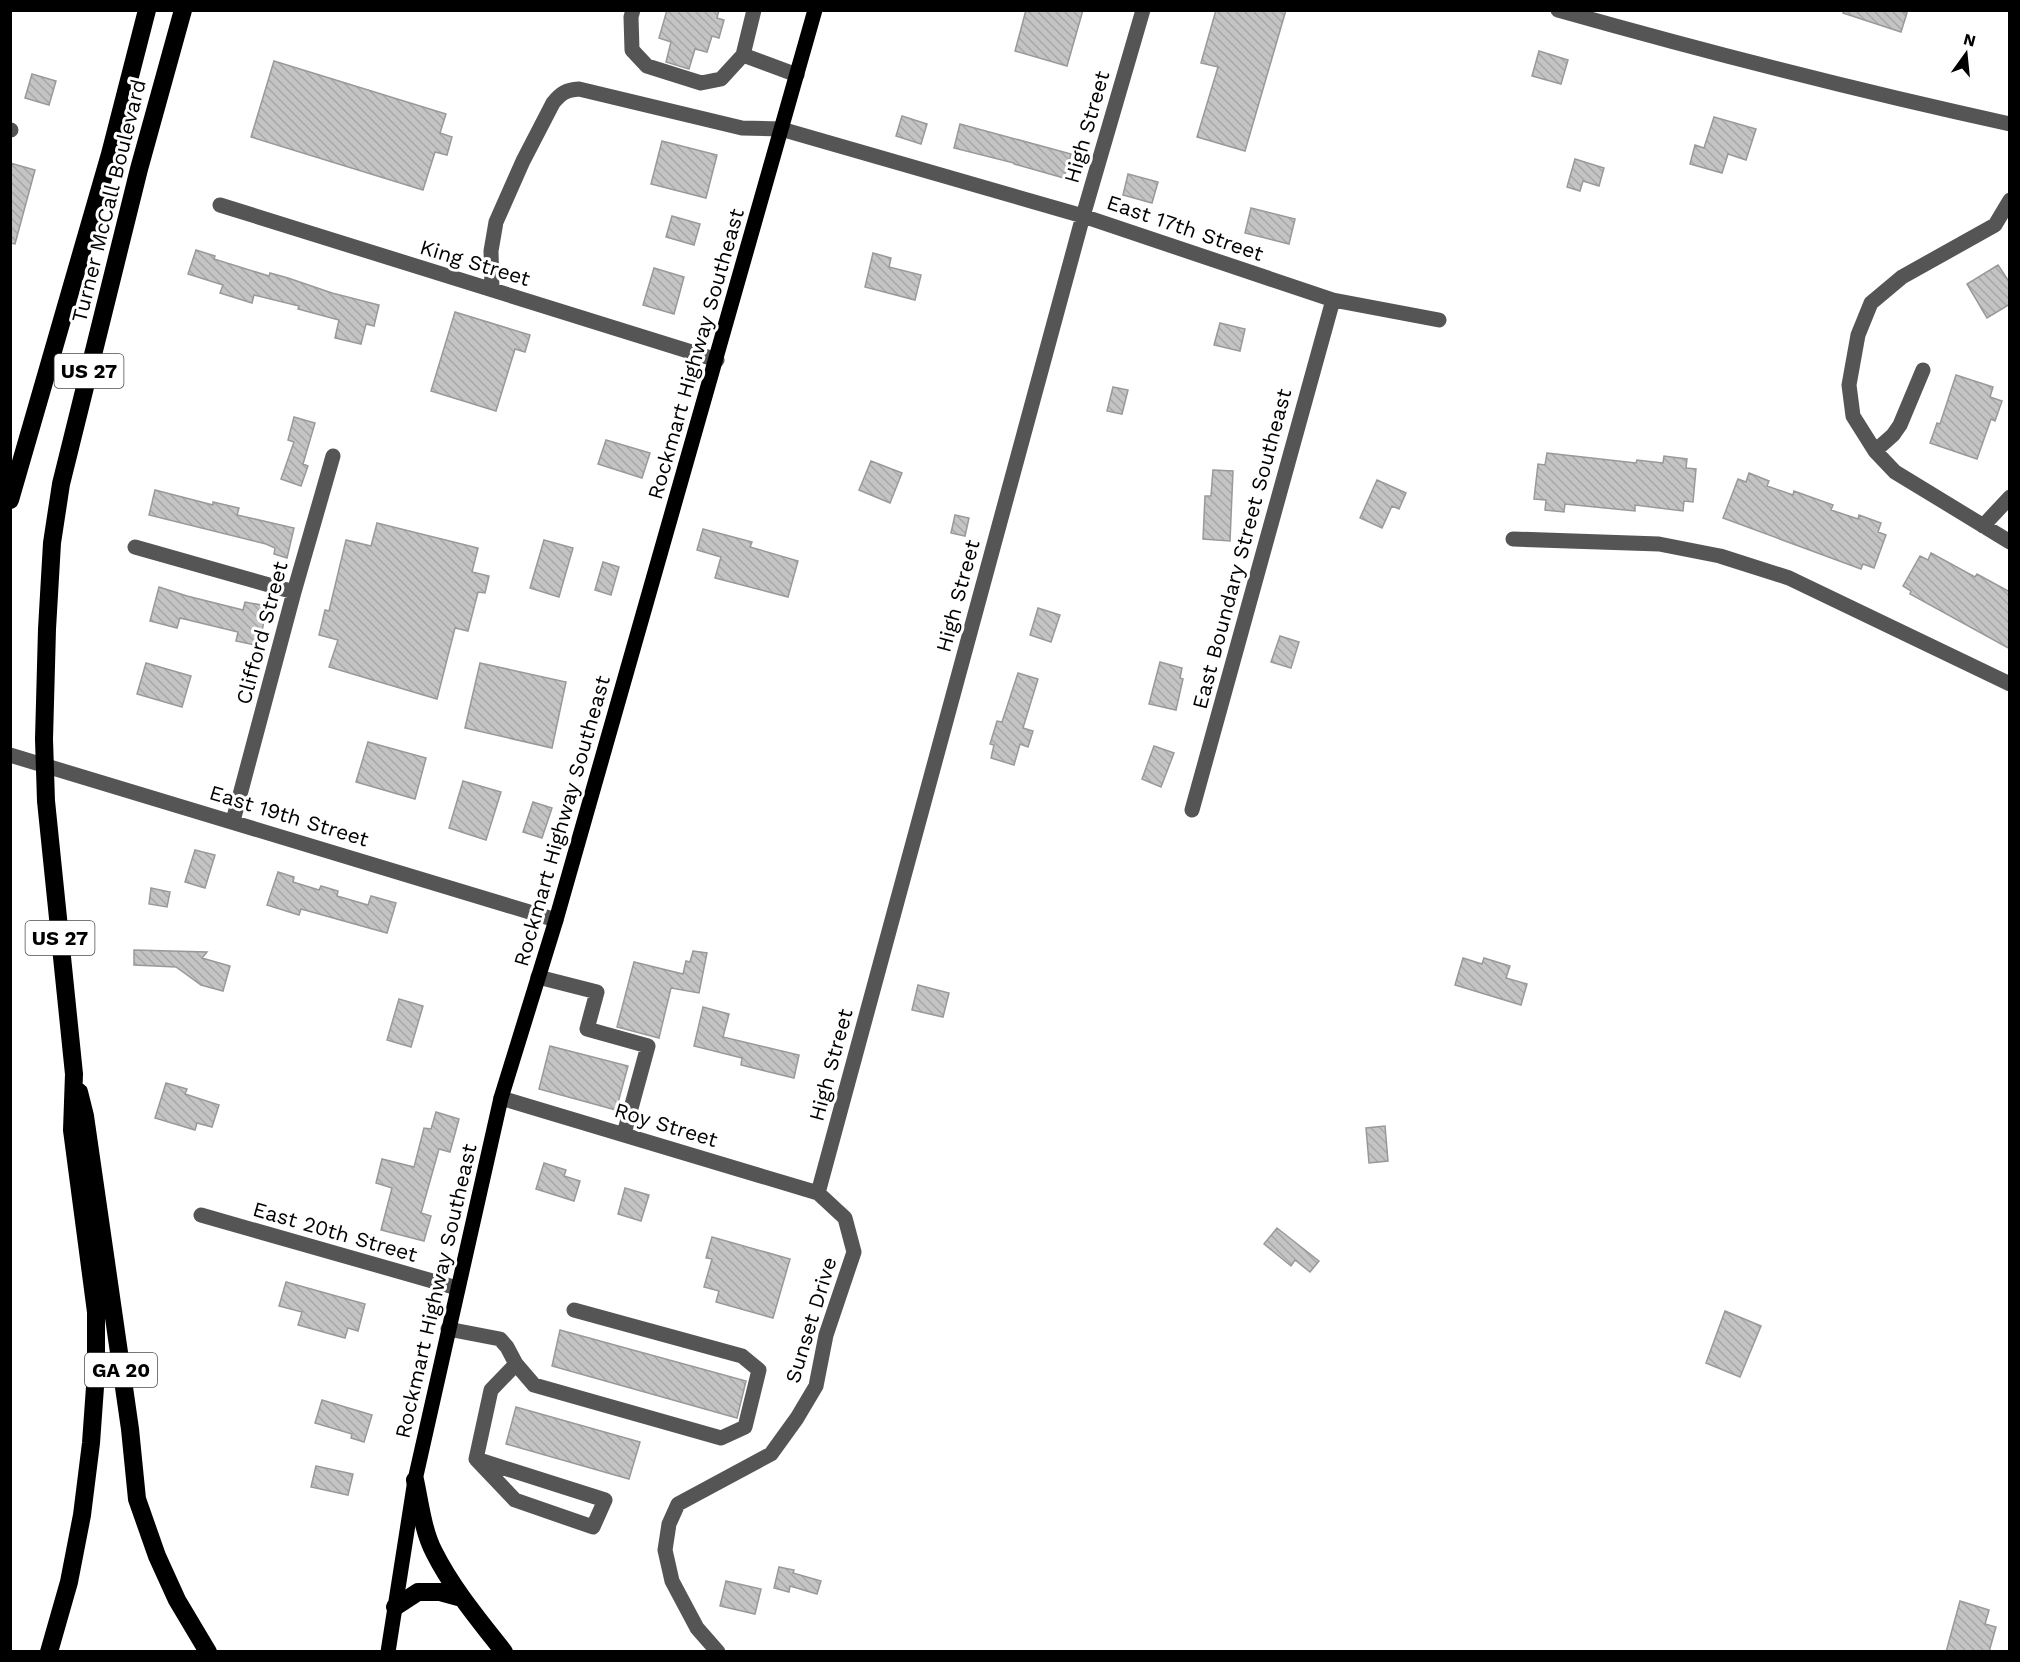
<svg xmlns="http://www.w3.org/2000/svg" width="2020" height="1662" font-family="'Work Sans',sans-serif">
<defs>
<pattern id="building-back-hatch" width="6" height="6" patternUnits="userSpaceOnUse" patternTransform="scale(1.5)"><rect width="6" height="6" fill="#c4c4c4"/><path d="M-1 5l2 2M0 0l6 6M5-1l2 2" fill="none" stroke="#a7a7a7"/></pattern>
</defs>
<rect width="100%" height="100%" fill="#fff"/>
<!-- building -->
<path fill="url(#building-back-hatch)" stroke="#999" stroke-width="1.5" d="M 667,10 L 719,10 L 717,18 L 724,20 L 719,38 L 712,36 L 707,52 L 695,49 L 689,69 L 666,62 L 671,42 L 659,38 Z
M 1026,10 L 1083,10 L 1067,66 L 1015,51 Z
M 1216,10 L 1286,10 L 1245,151 L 1197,137 L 1218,67 L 1201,63 Z
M 1844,10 L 1899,10 L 1907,13 L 1901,32 L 1843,13 Z
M 1539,51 L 1568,60 L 1561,84 L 1532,76 Z
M 274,61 L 446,114 L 440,133 L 452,137 L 447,155 L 435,152 L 423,190 L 251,137 Z
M 32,74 L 56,81 L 49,105 L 25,98 Z
M 902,116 L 927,124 L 921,144 L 896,136 Z
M 1714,117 L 1756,129 L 1746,160 L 1728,154 L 1722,173 L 1690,164 L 1695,145 L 1704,148 Z
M 960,124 L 1071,154 L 1064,178 L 1014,164 L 1014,163 L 954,148 Z
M 662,141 L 717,155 L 706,198 L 651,184 Z
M 1575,159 L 1604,168 L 1599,186 L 1583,181 L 1580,191 L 1567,187 Z
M 10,163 L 35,170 L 15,244 L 10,243 Z
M 1128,174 L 1158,182 L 1152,203 L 1123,195 Z
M 1251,208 L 1295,219 L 1289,244 L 1245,233 Z
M 672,216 L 700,224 L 694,245 L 666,237 Z
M 196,250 L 215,256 L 214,259 L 269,276 L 270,273 L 288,278 L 332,293 L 379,305 L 374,326 L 366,324 L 361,344 L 335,338 L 339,320 L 298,309 L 299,306 L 254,295 L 252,303 L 220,293 L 223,285 L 188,274 Z
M 873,253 L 891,258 L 889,267 L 921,275 L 915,300 L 865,287 Z
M 1998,265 L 2010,283 L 2010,304 L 1987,318 L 1967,284 Z
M 654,268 L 684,277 L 674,314 L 643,305 Z
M 455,312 L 530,335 L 525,352 L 515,349 L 496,411 L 431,391 Z
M 1220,323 L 1245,329 L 1240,351 L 1214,345 Z
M 1956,375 L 1993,387 L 1990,397 L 2002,401 L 1995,421 L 1991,419 L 1977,459 L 1930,443 L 1937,423 L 1940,424 Z
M 1113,387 L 1128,390 L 1122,414 L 1107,411 Z
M 294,417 L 315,423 L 303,464 L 308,466 L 301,486 L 281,479 L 294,442 L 288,440 Z
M 606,440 L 650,453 L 642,478 L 598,464 Z
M 1547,453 L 1636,463 L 1637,460 L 1663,463 L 1664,456 L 1687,459 L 1686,468 L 1696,469 L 1693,502 L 1684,501 L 1683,511 L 1635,505 L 1635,511 L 1565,504 L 1564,512 L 1545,510 L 1546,500 L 1534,499 L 1538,464 L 1545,465 Z
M 871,461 L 902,473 L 890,503 L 859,490 Z
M 1213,470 L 1233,471 L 1230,541 L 1203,539 L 1205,496 L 1211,496 Z
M 1749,473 L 1769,481 L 1767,486 L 1793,495 L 1794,491 L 1833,505 L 1831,510 L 1858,519 L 1859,515 L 1881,523 L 1878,532 L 1886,535 L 1874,568 L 1863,564 L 1861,569 L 1723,518 L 1738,479 L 1746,482 Z
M 1377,480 L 1406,493 L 1399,509 L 1392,506 L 1382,528 L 1360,518 Z
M 155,490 L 213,505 L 213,502 L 239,508 L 237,515 L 294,528 L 287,558 L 274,554 L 275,548 L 266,544 L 149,515 Z
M 955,515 L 969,518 L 965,536 L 951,533 Z
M 377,523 L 478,548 L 472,572 L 489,576 L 485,593 L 478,592 L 468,631 L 455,628 L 437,699 L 329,667 L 338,640 L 319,635 L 325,610 L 329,611 L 346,540 L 371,546 Z
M 703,529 L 752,542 L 750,547 L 798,561 L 788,597 L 715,578 L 721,557 L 697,550 Z
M 544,540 L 573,548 L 559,597 L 530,588 Z
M 1931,553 L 1975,577 L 1977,574 L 2010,592 L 2010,649 L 1910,594 L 1911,591 L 1903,586 L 1920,556 L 1928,560 Z
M 603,562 L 619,567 L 611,595 L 595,590 Z
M 159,587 L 187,596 L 243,610 L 245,602 L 267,606 L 259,646 L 236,641 L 238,632 L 180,618 L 177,628 L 150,621 Z
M 1038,608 L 1060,615 L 1051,642 L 1030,635 Z
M 1280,636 L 1299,642 L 1291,668 L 1271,662 Z
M 1160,662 L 1182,668 L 1180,678 L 1183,679 L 1176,710 L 1149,704 Z
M 146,663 L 191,676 L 182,707 L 137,694 Z
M 480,663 L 566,682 L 552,748 L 465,728 Z
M 1018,673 L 1038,679 L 1023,728 L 1033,731 L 1028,747 L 1020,744 L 1014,765 L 991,758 L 994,745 L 990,744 L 997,721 L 1002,722 Z
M 368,742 L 426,758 L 415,799 L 356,782 Z
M 1154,746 L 1174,753 L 1161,787 L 1142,779 Z
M 463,781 L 501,792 L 486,840 L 449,828 Z
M 533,802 L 552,808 L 542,838 L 523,832 Z
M 195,850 L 215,855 L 205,888 L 185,882 Z
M 278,872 L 294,877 L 293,882 L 319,890 L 321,886 L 338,891 L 337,896 L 368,905 L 371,896 L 396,903 L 387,933 L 301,909 L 299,915 L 267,905 Z
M 151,888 L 170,892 L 167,907 L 149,904 Z
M 134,950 L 207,952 L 202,958 L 230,966 L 223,991 L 201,985 L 176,967 L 134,965 Z
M 693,951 L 707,953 L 699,993 L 671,988 L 659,1038 L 617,1027 L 634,962 L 683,974 L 686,961 L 690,962 Z
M 1463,958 L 1482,964 L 1484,958 L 1510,966 L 1506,978 L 1527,984 L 1521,1005 L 1455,985 Z
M 918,985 L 949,993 L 943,1017 L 912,1010 Z
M 399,999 L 423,1006 L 411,1047 L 387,1040 Z
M 703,1007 L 729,1014 L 723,1037 L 799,1055 L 794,1078 L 741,1065 L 742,1058 L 694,1046 Z
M 550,1046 L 628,1066 L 616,1110 L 539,1089 Z
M 166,1083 L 187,1089 L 185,1094 L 219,1105 L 212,1127 L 197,1123 L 195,1130 L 155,1118 Z
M 436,1112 L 459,1119 L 450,1152 L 439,1149 L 421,1213 L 431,1216 L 424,1241 L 381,1230 L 392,1188 L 376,1183 L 382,1159 L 414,1167 L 424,1128 L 431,1129 Z
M 1385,1126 L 1388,1161 L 1369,1163 L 1366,1128 Z
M 544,1163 L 566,1170 L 564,1176 L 580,1181 L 574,1201 L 536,1189 Z
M 625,1188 L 649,1195 L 641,1221 L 618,1214 Z
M 1277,1228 L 1319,1261 L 1310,1272 L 1295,1260 L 1291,1266 L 1264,1244 Z
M 712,1237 L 790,1259 L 773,1318 L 716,1302 L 719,1291 L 704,1287 L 712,1259 L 706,1258 Z
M 286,1282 L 365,1304 L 358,1331 L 348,1328 L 345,1338 L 298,1325 L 302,1312 L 279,1306 Z
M 1725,1311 L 1761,1326 L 1740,1377 L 1706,1363 Z
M 560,1330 L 746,1381 L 737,1418 L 552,1366 Z
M 322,1400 L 372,1415 L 364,1442 L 351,1438 L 352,1434 L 315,1423 Z
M 516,1407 L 640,1442 L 629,1479 L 506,1444 Z
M 316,1466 L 353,1474 L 348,1495 L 311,1487 Z
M 779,1567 L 794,1570 L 793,1573 L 821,1581 L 817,1594 L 790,1586 L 789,1592 L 774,1588 Z
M 726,1581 L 761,1589 L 755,1614 L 720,1606 Z
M 1960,1601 L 1989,1610 L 1985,1624 L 1996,1627 L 1989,1652 L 1946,1652 Z"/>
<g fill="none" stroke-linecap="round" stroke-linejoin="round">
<!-- minor -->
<path stroke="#555" stroke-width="15" d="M 633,10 L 631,17 L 632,50 L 647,66 L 701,83 L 721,79 L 743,55
M 754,10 L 743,55 L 797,75
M 1558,10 C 1707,52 1858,91 2010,124
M 10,130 L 11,130
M 2010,200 L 1995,225 L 1902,277 L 1871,303 L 1858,335 L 1849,385 L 1853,416 L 1875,451 L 1895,472 L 2010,542
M 220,205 L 717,360
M 492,290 L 491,251 L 496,222 L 523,161 L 553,103 C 561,93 566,90 579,89 L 742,128 L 781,129 L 1083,216 L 1333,300 L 1439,320
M 1875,451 L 1893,435 L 1900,425 L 1923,370
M 1983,526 L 2010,497
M 1513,539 L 1659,544 L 1720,556 L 1789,578 L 2010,684
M 135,547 L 294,592
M 10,755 L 556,920
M 1192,810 L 1333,300
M 233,821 L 294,592 L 333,456
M 538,977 L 597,992 L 587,1029 L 648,1046 L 624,1134
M 501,1098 L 818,1193 L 845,1218 L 854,1252 L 826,1335 L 816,1386 L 797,1418 L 771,1454 L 678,1504 L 669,1524 L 665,1550 L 672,1581 L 697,1628 L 718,1652
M 818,1193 L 1083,216 L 1143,10
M 201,1215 L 457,1288
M 448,1329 L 500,1339 L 507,1347 L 516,1364 L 491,1390 L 476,1459 L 605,1500 L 593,1527 L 515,1500 L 476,1459
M 516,1364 L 534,1385 L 721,1438 L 745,1427 L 759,1370 L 742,1356 L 574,1310"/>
<!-- major -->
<path stroke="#000" stroke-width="15" d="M 388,1652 L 415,1480 L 501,1098 L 556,920 L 815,10"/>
<!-- highway -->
<path stroke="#000" stroke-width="18" d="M 10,500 L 110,154 L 147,10
M 79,1092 L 85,1116 L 130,1429 L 137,1499 L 157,1556 L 177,1600 L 208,1652
M 415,1480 C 420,1503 423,1531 434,1552 C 452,1588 479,1620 504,1652
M 395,1607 L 418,1592 L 440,1592 L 462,1598
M 49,1652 L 69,1582 L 82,1515 L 91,1443 L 96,1373 L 96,1312 L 72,1130 L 74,1074 L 46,801 L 44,739 L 47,629 L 52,543 L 61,484 L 139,169 L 183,10"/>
</g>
<g text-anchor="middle" stroke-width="6" stroke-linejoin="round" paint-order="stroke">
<!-- shield labels -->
<g fill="#fff" stroke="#4c4c4c" stroke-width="1.5">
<rect x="54.5" y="354" width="69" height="34" rx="4.5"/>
<rect x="25.5" y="921" width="69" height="34" rx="4.5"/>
<rect x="85" y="1353" width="72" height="34" rx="4.5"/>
</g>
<g font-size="20" font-weight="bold" fill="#000">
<text x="89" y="378">US 27</text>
<text x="60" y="945">US 27</text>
<text x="121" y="1377">GA 20</text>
</g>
<!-- street labels -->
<g font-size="21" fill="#000" stroke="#fff">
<text transform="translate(1087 127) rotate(-74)" y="7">High Street</text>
<text transform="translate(109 201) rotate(-76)" y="7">Turner McCall Boulevard</text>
<text transform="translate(1185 228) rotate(19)" y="7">East 17th Street</text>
<text transform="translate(475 263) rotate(17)" y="7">King Street</text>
<text transform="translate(696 354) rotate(-74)" y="7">Rockmart Highway Southeast</text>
<text transform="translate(1242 549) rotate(-75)" y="7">East Boundary Street Southeast</text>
<text transform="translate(958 596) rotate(-75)" y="7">High Street</text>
<text transform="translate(262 633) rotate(-75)" y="7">Clifford Street</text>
<text transform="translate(289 816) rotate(17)" y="7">East 19th Street</text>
<text transform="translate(562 821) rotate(-74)" y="7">Rockmart Highway Southeast</text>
<text transform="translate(831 1065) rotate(-75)" y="7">High Street</text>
<text transform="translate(666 1125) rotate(17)" y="7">Roy Street</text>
<text transform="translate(335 1232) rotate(16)" y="7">East 20th Street</text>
<text transform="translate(436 1291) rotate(-77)" y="7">Rockmart Highway Southeast</text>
<text transform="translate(811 1320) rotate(-73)" y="7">Sunset Drive</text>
</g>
</g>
<!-- border -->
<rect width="2020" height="1662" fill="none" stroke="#000000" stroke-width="24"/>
<!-- north arrow -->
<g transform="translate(1966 54) rotate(15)" stroke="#ffffff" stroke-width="4.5" paint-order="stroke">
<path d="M0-4.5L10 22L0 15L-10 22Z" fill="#000000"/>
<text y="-9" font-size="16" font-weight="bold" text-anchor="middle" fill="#000000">N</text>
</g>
</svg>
